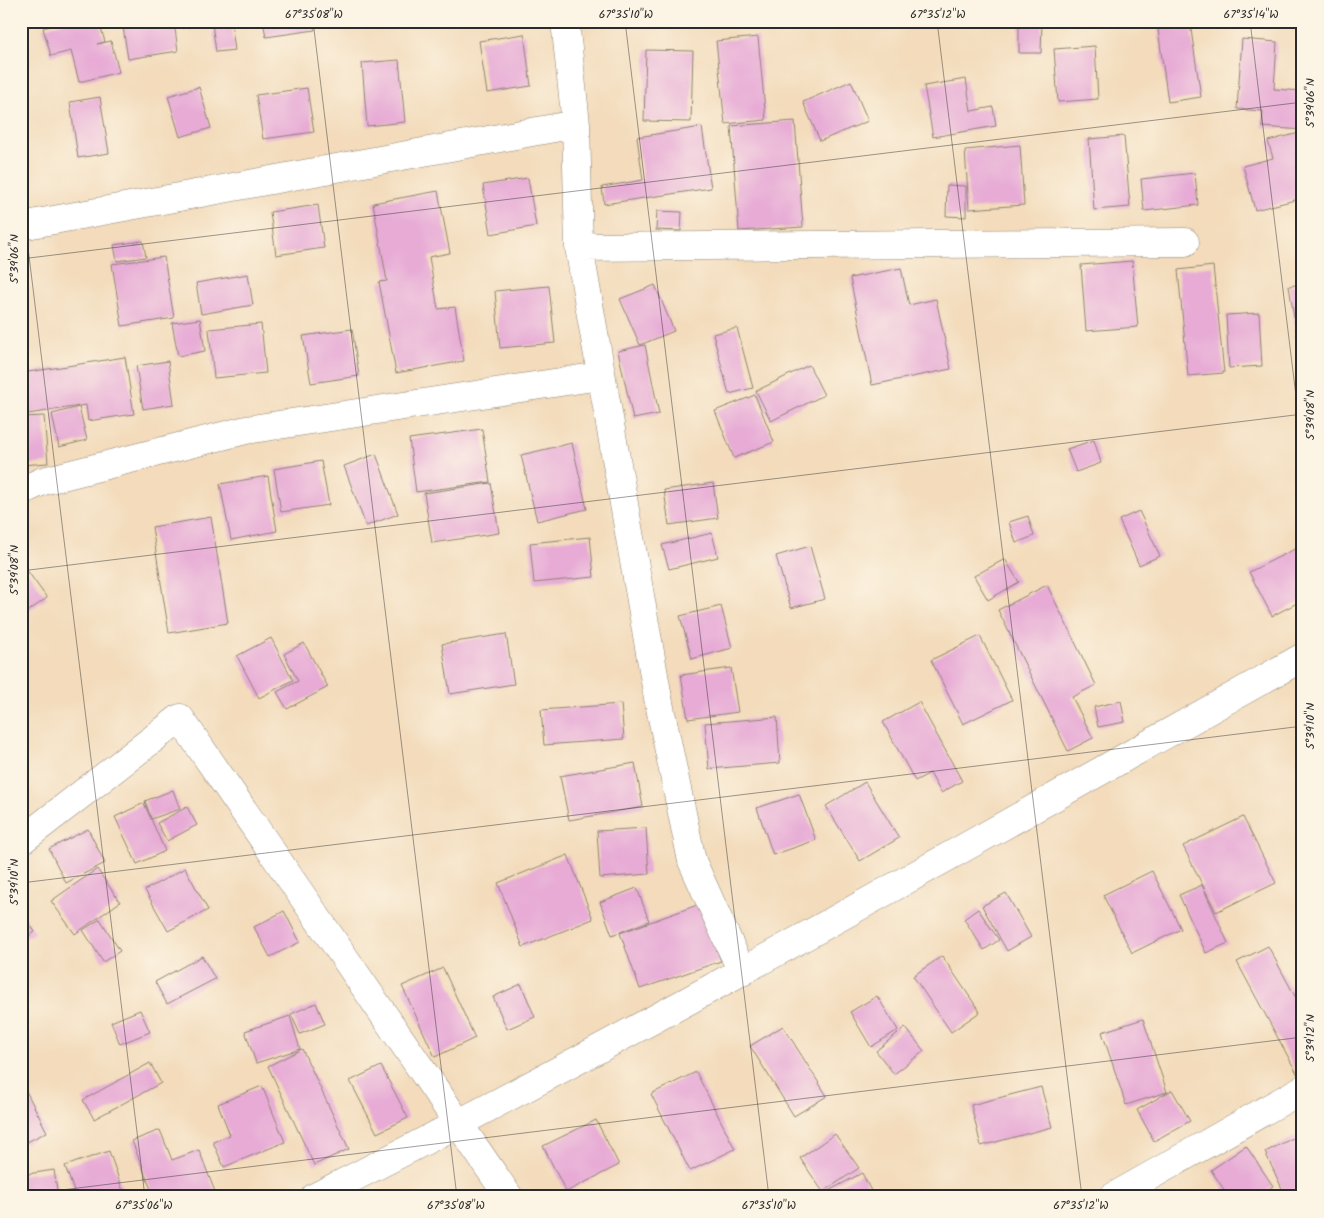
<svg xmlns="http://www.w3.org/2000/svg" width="1324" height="1218" font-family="Kalam,sans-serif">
<rect width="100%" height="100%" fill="#fcf5e5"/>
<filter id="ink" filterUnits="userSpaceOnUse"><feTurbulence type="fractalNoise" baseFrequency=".02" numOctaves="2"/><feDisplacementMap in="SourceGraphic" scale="10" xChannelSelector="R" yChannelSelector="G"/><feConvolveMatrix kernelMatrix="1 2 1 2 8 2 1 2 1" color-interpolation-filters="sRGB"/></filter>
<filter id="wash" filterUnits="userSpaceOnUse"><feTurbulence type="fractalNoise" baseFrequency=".0096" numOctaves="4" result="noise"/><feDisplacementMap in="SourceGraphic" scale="20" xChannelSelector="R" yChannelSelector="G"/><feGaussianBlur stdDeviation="1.12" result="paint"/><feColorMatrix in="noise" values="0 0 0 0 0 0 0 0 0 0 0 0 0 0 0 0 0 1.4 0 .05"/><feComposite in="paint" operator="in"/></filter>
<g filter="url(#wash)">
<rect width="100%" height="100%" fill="#f3dbbb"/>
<g id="blocks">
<!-- building -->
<path fill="#e7abd6" d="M 21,21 L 24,21 L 28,65 L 21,66 Z
M 69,21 L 99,21 L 105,42 L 97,44 L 111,41 L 119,72 L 79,82 L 71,51 L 51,56 L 43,28 Z
M 122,21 L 174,21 L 178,51 L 128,59 Z
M 181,21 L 231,21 L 235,50 L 216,52 L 212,23 L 182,28 Z
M 263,21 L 313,21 L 315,30 L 266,37 Z
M 1019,21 L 1042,21 L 1041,53 L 1019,53 Z
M 1190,23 L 1201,97 L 1168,102 L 1158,29 Z
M 524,34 L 531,86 L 487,93 L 479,41 Z
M 758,37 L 766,120 L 725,124 L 716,41 Z
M 1242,39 L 1277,42 L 1274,89 L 1303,91 L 1303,130 L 1262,127 L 1263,111 L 1237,109 Z
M 1095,46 L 1098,99 L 1058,102 L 1054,49 Z
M 646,50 L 693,51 L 691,122 L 644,121 Z
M 399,60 L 405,122 L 367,126 L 362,63 Z
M 966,79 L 971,111 L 993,107 L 996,126 L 933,137 L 924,86 Z
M 851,81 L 868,121 L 820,141 L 803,102 Z
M 199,87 L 211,128 L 180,137 L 168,96 Z
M 307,88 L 314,132 L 263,139 L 256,95 Z
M 100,97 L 109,153 L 78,158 L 70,102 Z
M 795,121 L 803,227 L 739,231 L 731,126 Z
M 702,127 L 711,188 L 604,204 L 602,187 L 643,180 L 637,137 Z
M 1303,132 L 1303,198 L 1255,210 L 1243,166 L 1273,158 L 1268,141 Z
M 1124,136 L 1130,207 L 1094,210 L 1089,139 Z
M 1020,145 L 1024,205 L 969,209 L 965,150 Z
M 1195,173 L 1198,205 L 1144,211 L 1141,179 Z
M 528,178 L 536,226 L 491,234 L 483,185 Z
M 947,185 L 966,186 L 966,217 L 946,216 Z
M 438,191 L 450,253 L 429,257 L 438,309 L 455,307 L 464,361 L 396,373 L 379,282 L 387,281 L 373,203 Z
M 318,205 L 324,248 L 276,255 L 270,212 Z
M 657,211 L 682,212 L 681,231 L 656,230 Z
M 143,241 L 146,257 L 117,261 L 114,245 Z
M 164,257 L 174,318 L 122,326 L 112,264 Z
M 1132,261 L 1138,327 L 1086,331 L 1081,265 Z
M 1213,266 L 1224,373 L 1188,376 L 1178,270 Z
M 901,268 L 909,305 L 936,299 L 951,369 L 872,385 L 850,278 Z
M 248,274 L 253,305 L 201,314 L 196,283 Z
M 1303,284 L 1303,335 L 1297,336 L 1289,286 Z
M 655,285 L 674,331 L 640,345 L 620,299 Z
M 549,286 L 555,343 L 500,348 L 495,291 Z
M 1259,313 L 1262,366 L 1229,368 L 1226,315 Z
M 200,319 L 205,351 L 178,356 L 172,323 Z
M 261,324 L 266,373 L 214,378 L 209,329 Z
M 737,328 L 753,388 L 729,394 L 713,334 Z
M 352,329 L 359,376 L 311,383 L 303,336 Z
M 21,332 L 26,355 L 21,356 Z
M 645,345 L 659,414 L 633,419 L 618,351 Z
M 125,357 L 134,414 L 88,421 L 86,405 L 28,414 L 22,373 Z
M 168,361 L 174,404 L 143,409 L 136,366 Z
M 809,365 L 824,395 L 771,421 L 756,391 Z
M 755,395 L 774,442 L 734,458 L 715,411 Z
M 79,407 L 87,440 L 59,447 L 52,414 Z
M 44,416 L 48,463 L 21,465 L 21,417 Z
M 482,429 L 490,482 L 416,492 L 409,439 Z
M 1094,440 L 1101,463 L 1076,472 L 1067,449 Z
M 572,443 L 587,509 L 537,521 L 521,455 Z
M 376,454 L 398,514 L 366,526 L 344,466 Z
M 321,461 L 329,505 L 281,512 L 274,469 Z
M 268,476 L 277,531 L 231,540 L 220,484 Z
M 491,483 L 499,533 L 432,543 L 424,493 Z
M 713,483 L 718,518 L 669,525 L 664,490 Z
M 1139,511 L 1160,556 L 1139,565 L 1119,520 Z
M 1028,516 L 1034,536 L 1016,543 L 1009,522 Z
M 211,517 L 228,623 L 169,633 L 152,527 Z
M 712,533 L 718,557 L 669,569 L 662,545 Z
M 590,537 L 594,577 L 534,583 L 530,543 Z
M 1303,545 L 1303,600 L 1272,616 L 1249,572 Z
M 810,546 L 825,599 L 791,608 L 776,556 Z
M 1005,559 L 1019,582 L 988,600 L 974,576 Z
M 21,562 L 47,598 L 21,616 Z
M 1047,585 L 1096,685 L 1072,697 L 1093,738 L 1068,751 L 998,610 Z
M 721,606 L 732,648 L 692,659 L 680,616 Z
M 506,634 L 514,684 L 450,694 L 442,644 Z
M 980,636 L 1012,700 L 963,724 L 931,660 Z
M 271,638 L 293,680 L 259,698 L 237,656 Z
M 304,643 L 328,687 L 287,709 L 277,692 L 298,681 L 284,654 Z
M 731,668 L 738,712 L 688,719 L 681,675 Z
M 1121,701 L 1125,722 L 1098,727 L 1094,707 Z
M 919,702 L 962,781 L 941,793 L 930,773 L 915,781 L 883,722 Z
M 621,704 L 624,739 L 544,745 L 541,710 Z
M 777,717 L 780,763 L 709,769 L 705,723 Z
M 635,763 L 643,807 L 569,820 L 560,776 Z
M 865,782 L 899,838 L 860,861 L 826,806 Z
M 173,790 L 180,809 L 151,819 L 145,801 Z
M 799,794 L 816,840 L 773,855 L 757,808 Z
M 144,803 L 165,851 L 137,864 L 115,817 Z
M 187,807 L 197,825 L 167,841 L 157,823 Z
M 1243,817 L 1276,883 L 1216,912 L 1183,846 Z
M 646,828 L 649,874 L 600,878 L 597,831 Z
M 88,829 L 105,863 L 66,883 L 49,849 Z
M 568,855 L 593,919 L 523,947 L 498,883 Z
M 185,868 L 208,910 L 168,931 L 145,890 Z
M 97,869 L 120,902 L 75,934 L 51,901 Z
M 1152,871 L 1181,929 L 1132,953 L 1103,895 Z
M 1202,885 L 1228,943 L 1206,953 L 1179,895 Z
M 637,888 L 649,921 L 612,935 L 600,902 Z
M 1006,893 L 1031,937 L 1007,951 L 982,906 Z
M 700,904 L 721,961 L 640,989 L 620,933 Z
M 978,909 L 999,940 L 984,950 L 964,919 Z
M 21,911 L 35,932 L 21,941 Z
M 284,911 L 300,942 L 270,957 L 254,927 Z
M 100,919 L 120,951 L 103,962 L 83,930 Z
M 1268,946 L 1303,1011 L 1303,1072 L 1298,1075 L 1237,962 Z
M 202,956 L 215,979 L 167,1004 L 155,982 Z
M 942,956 L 980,1012 L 951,1032 L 913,976 Z
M 443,968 L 475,1038 L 435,1057 L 402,986 Z
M 521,984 L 535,1017 L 507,1029 L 493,997 Z
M 877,996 L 898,1030 L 871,1047 L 850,1012 Z
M 316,1003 L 325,1024 L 300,1034 L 291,1014 Z
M 140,1010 L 150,1032 L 120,1044 L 111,1022 Z
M 290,1016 L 300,1049 L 256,1063 L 245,1031 Z
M 1143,1019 L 1167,1092 L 1126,1105 L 1102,1032 Z
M 783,1026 L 827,1096 L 794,1116 L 750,1046 Z
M 905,1027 L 924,1051 L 894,1074 L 876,1051 Z
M 302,1049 L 349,1149 L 314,1165 L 268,1066 Z
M 150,1063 L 161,1083 L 94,1119 L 83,1100 Z
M 381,1066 L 408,1118 L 377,1133 L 350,1081 Z
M 696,1072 L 735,1149 L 690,1171 L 651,1094 Z
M 21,1081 L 47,1132 L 21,1145 Z
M 262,1086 L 285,1142 L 224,1167 L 213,1142 L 230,1135 L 218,1104 Z
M 1041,1087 L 1052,1127 L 981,1146 L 971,1105 Z
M 1172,1090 L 1190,1121 L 1154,1141 L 1137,1110 Z
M 596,1120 L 619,1165 L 566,1192 L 543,1146 Z
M 160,1130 L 172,1160 L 199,1150 L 217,1197 L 154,1197 L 132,1141 Z
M 1303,1133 L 1303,1197 L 1286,1197 L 1265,1152 Z
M 835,1134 L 859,1168 L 823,1192 L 800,1158 Z
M 1246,1146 L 1273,1186 L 1257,1197 L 1229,1197 L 1211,1170 Z
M 109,1151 L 125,1197 L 76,1197 L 65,1166 Z
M 54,1170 L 58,1197 L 21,1197 L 21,1175 Z
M 862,1173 L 874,1197 L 817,1197 Z
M 455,1191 L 459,1197 L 444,1197 Z"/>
</g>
</g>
<g filter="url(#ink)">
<use href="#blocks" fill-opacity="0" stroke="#8f8373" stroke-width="1"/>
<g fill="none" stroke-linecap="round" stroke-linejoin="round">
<defs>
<path id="street" d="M 565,21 L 576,124 L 579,247 L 658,698 L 692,861 L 742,972
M 21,226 L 576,124
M 579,247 L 1185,242
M 21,491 L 43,481 L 246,430 L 600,376
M 21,841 L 180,718 L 509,1197
M 315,1197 C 650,1028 976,841 1303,657
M 1113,1197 L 1303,1089"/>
</defs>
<!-- street casing -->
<use href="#street" stroke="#8f8373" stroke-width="29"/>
<!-- street -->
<use href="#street" stroke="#fff" stroke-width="28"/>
</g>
</g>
<!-- ticks -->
<path fill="none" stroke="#2b2b2b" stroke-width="1" stroke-opacity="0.45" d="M 313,21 L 457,1197M 625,21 L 769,1197M 937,21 L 1082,1197M 1250,21 L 1303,453M 21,191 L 145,1197M 21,259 L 1303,102M 21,571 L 1303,414M 21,883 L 1303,726M 21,1195 L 1303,1037"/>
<!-- margin -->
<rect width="1324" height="1218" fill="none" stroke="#fcf5e5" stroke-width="55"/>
<rect x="28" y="28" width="1268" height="1162" fill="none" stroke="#2b2b2b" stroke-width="2"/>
<g font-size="12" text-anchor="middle" fill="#2b2b2b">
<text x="314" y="18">67°35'08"W</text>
<text x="626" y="18">67°35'10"W</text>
<text x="938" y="18">67°35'12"W</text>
<text x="1251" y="18">67°35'14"W</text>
<text transform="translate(1310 103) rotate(-90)" y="4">5°39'06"N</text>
<text transform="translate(14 259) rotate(-90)" y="4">5°39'06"N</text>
<text transform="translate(1310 415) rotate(-90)" y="4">5°39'08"N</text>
<text transform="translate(14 570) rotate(-90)" y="4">5°39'08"N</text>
<text transform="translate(1310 726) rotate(-90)" y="4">5°39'10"N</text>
<text transform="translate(14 882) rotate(-90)" y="4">5°39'10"N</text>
<text transform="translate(1310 1038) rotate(-90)" y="4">5°39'12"N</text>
<text x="144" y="1209">67°35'06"W</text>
<text x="456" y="1209">67°35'08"W</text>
<text x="769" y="1209">67°35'10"W</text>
<text x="1081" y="1209">67°35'12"W</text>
</g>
</svg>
